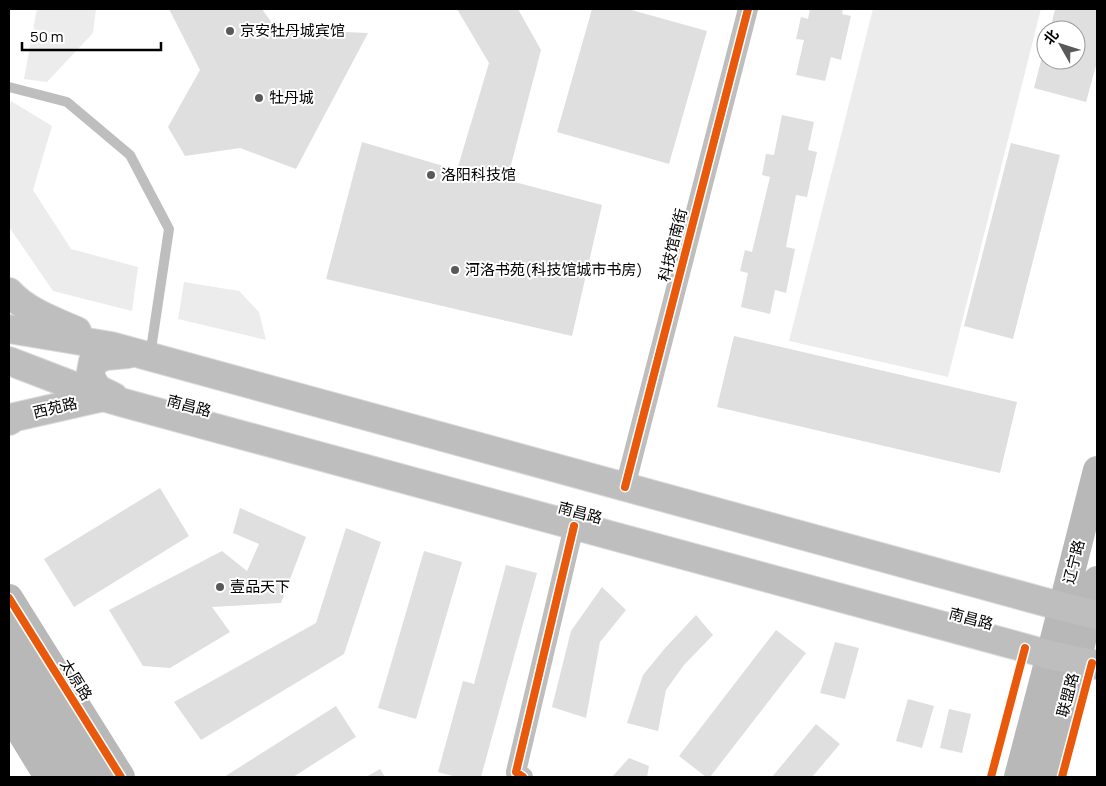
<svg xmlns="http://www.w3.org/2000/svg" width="1106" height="786" font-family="Manrope,'Noto Sans SC',sans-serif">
<rect width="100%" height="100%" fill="#fff"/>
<!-- green -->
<path fill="#ececec" d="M 37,9 L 96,9 L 93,33 L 47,82 L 24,79 Z
M 873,9 L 1041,9 L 948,377 L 789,341 Z
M 11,101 L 52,126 L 33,190 L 71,249 L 138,267 L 132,311 L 53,291 L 9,227 L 9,113 Z
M 184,282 L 239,291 L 259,312 L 266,340 L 178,319 Z"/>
<!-- building -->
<path fill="#dfdfdf" d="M 169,9 L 262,9 L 276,29 L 368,33 L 296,169 L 240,148 L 185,156 L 168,127 L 200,70 Z
M 457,9 L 518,9 L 541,50 L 507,180 L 602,205 L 572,336 L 326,279 L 362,142 L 457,170 L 489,63 Z
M 592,9 L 628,9 L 707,31 L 669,164 L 557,132 Z
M 810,9 L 843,9 L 842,14 L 851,16 L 841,60 L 831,57 L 825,81 L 796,75 L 804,40 L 796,39 L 801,17 L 808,19 Z
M 1055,9 L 1097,9 L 1097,62 L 1086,102 L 1034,88 L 1045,45 L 1046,60 L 1076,60 L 1076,30 L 1050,30 Z
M 782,115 L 814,122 L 808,150 L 817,152 L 807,197 L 796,195 L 786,247 L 795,249 L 786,293 L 775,290 L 770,314 L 741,307 L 748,273 L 740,271 L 745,250 L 752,252 L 770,177 L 762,175 L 766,154 L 774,155 Z
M 1011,143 L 1060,155 L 1013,339 L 964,326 Z
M 734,336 L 1017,402 L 1000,473 L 717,407 Z
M 160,488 L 189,536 L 74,607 L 44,559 Z
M 240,508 L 306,537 L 281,603 L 212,607 L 230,632 L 170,668 L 143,666 L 109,610 L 222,551 L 247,571 L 259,544 L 233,533 Z
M 346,528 L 381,542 L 344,654 L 201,740 L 174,702 L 316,623 Z
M 424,551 L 462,562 L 416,719 L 378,708 Z
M 506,565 L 537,573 L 481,777 L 456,777 L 438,772 L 463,681 L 474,684 Z
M 602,587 L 626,610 L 600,642 L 586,718 L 552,707 L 571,631 Z
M 696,615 L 713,635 L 684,665 L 666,690 L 658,731 L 627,723 L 643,675 L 666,647 Z
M 776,630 L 806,653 L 710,777 L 706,777 L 679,756 Z
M 835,642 L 859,648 L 845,699 L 820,693 Z
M 908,699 L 934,706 L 922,748 L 896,741 Z
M 336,706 L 356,737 L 293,777 L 224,777 Z
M 949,709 L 971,714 L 962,753 L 940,748 Z
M 816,724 L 840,744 L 812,777 L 772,777 Z
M 629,758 L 649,766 L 647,777 L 612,777 Z
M 380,769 L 385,777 L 366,777 Z"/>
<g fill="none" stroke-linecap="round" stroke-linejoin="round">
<defs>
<path id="primary" d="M 9,292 C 26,311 54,321 77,331
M 9,329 L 111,346 L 1063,607 L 1097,615
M 9,361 L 103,397 L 124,403 L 1025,648 L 1050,655 L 1097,665
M 114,397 L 98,389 L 90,377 L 93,361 L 106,356 L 128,354
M 9,421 L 15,417 L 103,397"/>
</defs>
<!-- primary casing -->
<use href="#primary" stroke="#dbdbdb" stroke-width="30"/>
<!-- lane -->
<path stroke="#bebebe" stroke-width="10" d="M 9,87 L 67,102 L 130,155 L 169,229 L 150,356"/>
<!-- street -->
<path stroke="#bebebe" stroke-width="20" d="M 625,487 L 748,9
M 523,777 L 516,772 L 574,526"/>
<!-- secondary -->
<path stroke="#b8b8b8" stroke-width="28" d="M 9,598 L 121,777
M 9,637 L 95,777
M 9,674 L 72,777
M 9,713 L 48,777
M 1018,777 L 1050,655 L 1097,470
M 1046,777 L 1077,661 L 1097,580"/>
<!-- primary -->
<use href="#primary" stroke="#bebebe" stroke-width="28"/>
<defs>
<path id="cycleway" d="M 625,487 L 748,9
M 9,598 L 121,777
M 523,777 L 516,772 L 574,526
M 991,777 L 1025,648
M 1062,777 L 1092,663"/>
</defs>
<!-- cycleway casing -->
<use href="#cycleway" stroke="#fff" stroke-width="11"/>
<!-- cycleway -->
<use href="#cycleway" stroke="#e8590c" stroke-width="8"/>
</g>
<!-- markers -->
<g fill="#595959" stroke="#fff" stroke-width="2">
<circle cx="230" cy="31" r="5"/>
<circle cx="259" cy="98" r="5"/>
<circle cx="431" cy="175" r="5"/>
<circle cx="455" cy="270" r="5"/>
<circle cx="220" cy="587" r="5"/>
</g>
<g text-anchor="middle" stroke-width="4" stroke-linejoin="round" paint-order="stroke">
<!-- poi labels -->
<g font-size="15" fill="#000" stroke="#fff" text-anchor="start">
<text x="240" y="36">京安牡丹城宾馆</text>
<text x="269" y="103">牡丹城</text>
<text x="441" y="180">洛阳科技馆</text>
<text x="465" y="275">河洛书苑(科技馆城市书房)</text>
<text x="230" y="592">壹品天下</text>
</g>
<!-- street labels -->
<g font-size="15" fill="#000" stroke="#fff">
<text transform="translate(673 245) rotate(-76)" y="5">科技馆南街</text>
<text transform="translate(189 406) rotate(15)" y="5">南昌路</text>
<text transform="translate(55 408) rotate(-13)" y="5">西苑路</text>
<text transform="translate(580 513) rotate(15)" y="5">南昌路</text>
<text transform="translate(1074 562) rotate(-76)" y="5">辽宁路</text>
<text transform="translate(971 619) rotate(15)" y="5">南昌路</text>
<text transform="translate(76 680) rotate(58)" y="5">太原路</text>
<text transform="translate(1068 695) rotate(-75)" y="5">联盟路</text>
</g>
</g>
<!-- border -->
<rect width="1106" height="786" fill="none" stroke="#000000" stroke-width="20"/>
<!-- north arrow -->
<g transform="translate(1061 45) rotate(309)"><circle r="24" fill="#ffffff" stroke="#999999"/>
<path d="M0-4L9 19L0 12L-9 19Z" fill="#595959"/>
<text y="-8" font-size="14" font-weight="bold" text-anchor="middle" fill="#000000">北</text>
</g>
<!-- scale -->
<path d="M22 42v8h139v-8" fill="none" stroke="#000000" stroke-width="2.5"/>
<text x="30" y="42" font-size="15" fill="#000000" stroke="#ffffff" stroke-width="4" paint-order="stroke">50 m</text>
</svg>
